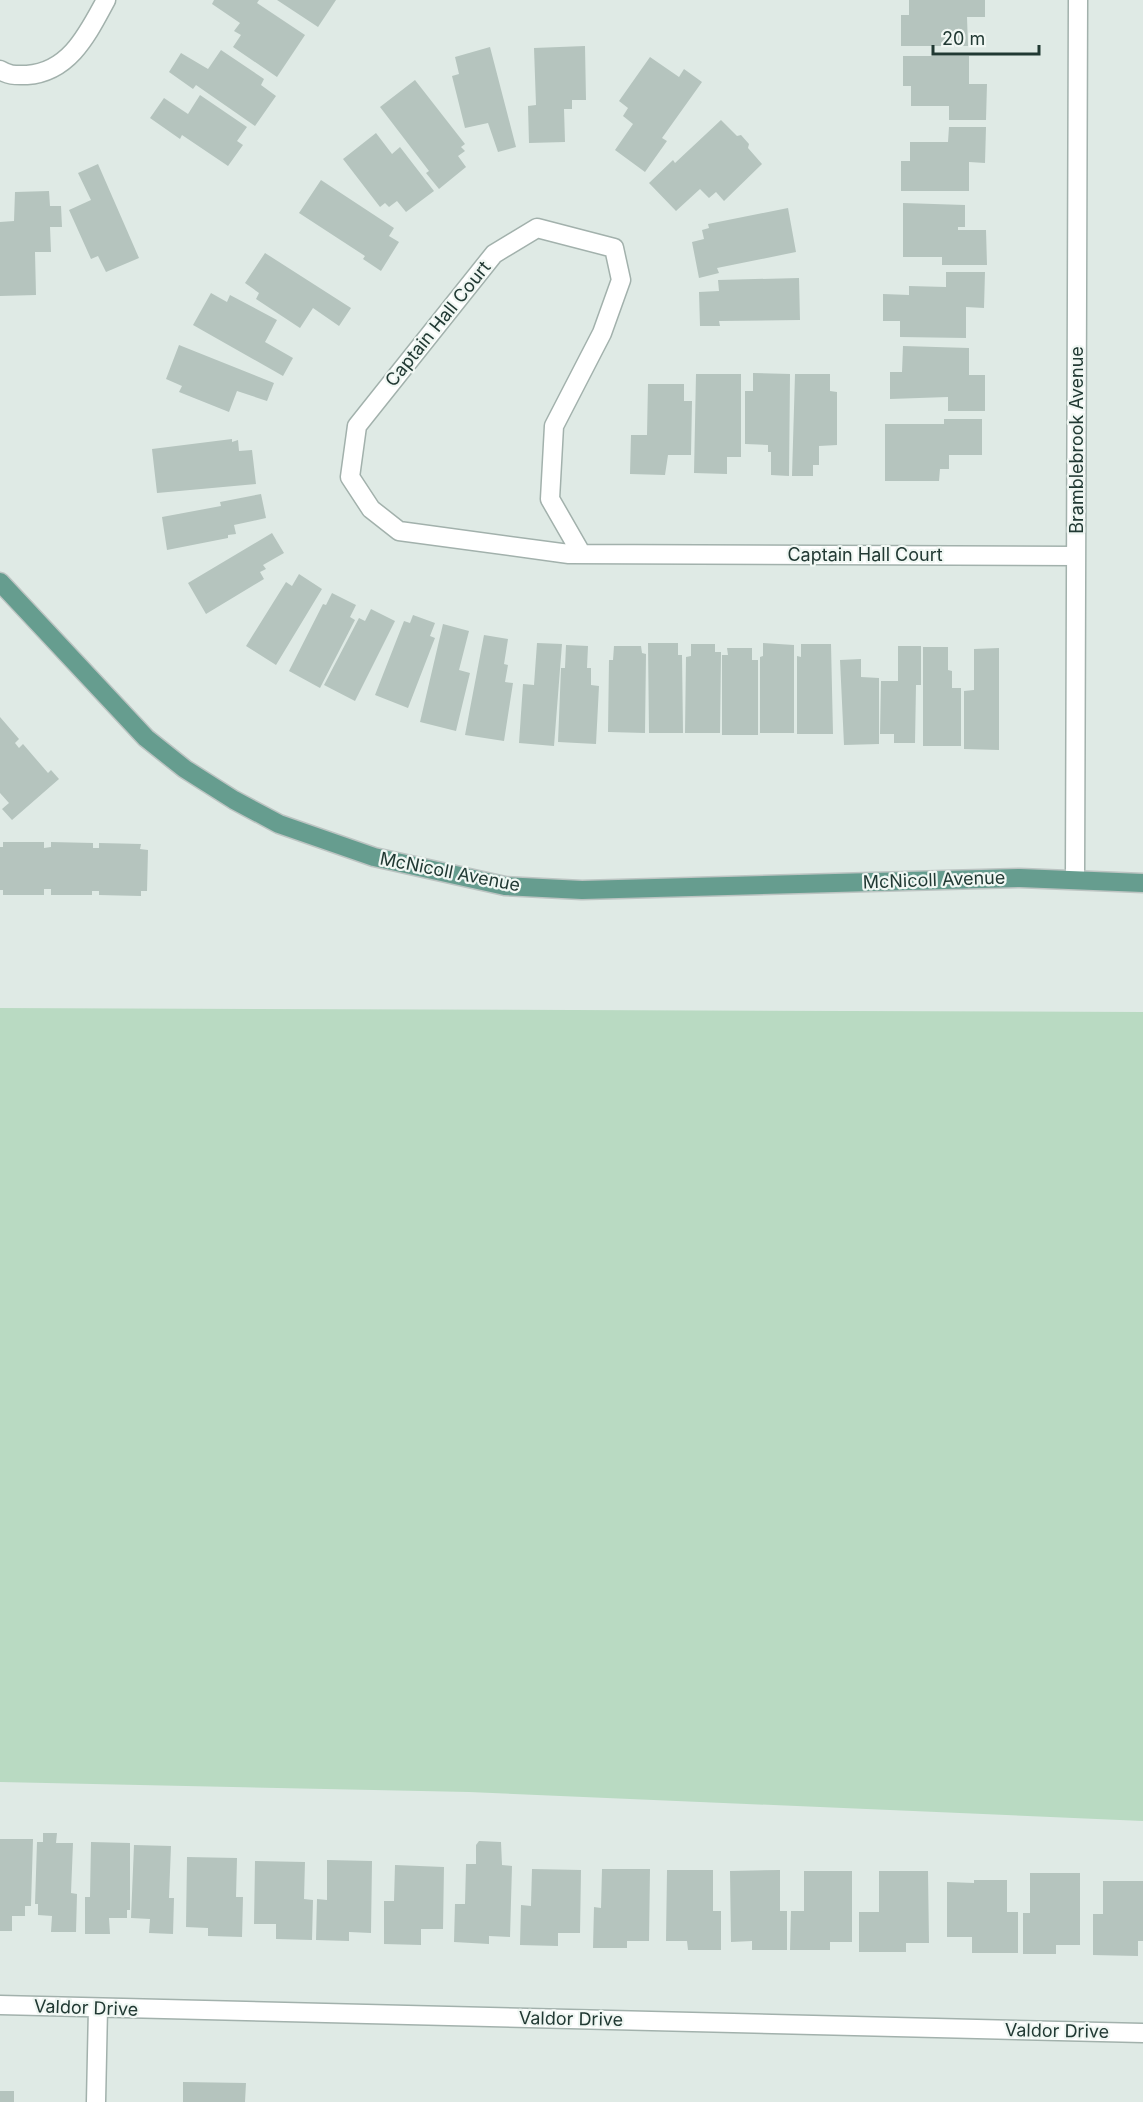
<svg xmlns="http://www.w3.org/2000/svg" width="1143" height="2102" font-family="Inter,sans-serif">
<rect width="100%" height="100%" fill="#dfeae5"/>
<!-- green -->
<path fill="#b9dac2" d="M 0,1008 L 1143,1012 L 1143,1821 L 469,1792 L 0,1782 Z"/>
<!-- building -->
<path fill="#b5c4be" d="M 214,0 L 259,0 L 257,3 L 305,35 L 277,77 L 233,47 L 241,35 L 234,31 L 240,23 L 212,4 Z
M 277,0 L 336,0 L 318,27 Z
M 909,0 L 985,0 L 985,17 L 967,17 L 968,46 L 901,46 L 901,15 L 909,15 Z
M 585,46 L 586,100 L 572,100 L 572,109 L 564,109 L 565,142 L 529,143 L 528,106 L 536,105 L 534,48 Z
M 490,47 L 516,147 L 498,152 L 488,123 L 465,128 L 452,76 L 459,74 L 455,57 Z
M 221,50 L 264,79 L 261,85 L 276,96 L 255,126 L 196,85 L 193,89 L 169,72 L 181,53 L 208,69 Z
M 903,56 L 969,56 L 969,84 L 987,84 L 986,120 L 949,120 L 949,106 L 911,106 L 911,86 L 903,86 Z
M 650,57 L 679,77 L 684,69 L 702,82 L 662,138 L 667,141 L 645,172 L 615,150 L 633,124 L 623,116 L 628,108 L 619,101 Z
M 415,80 L 465,144 L 461,147 L 465,151 L 458,156 L 466,167 L 439,189 L 426,173 L 429,171 L 380,107 Z
M 200,95 L 247,127 L 237,141 L 243,145 L 228,166 L 182,135 L 180,139 L 150,118 L 164,98 L 188,114 Z
M 721,120 L 737,136 L 741,135 L 749,144 L 748,148 L 762,164 L 724,201 L 716,192 L 709,198 L 700,189 L 676,211 L 649,183 L 673,160 L 675,163 Z
M 949,127 L 986,127 L 985,163 L 969,162 L 969,191 L 901,191 L 901,161 L 910,161 L 910,142 L 948,142 Z
M 376,133 L 392,154 L 400,147 L 434,191 L 406,212 L 397,201 L 389,207 L 385,203 L 380,207 L 343,159 Z
M 98,164 L 139,258 L 106,272 L 98,256 L 91,259 L 69,210 L 91,200 L 78,173 Z
M 321,180 L 394,228 L 389,236 L 399,242 L 381,271 L 363,259 L 365,256 L 299,213 Z
M 49,191 L 50,206 L 61,206 L 62,227 L 50,227 L 51,252 L 35,252 L 36,295 L 0,296 L 0,222 L 14,221 L 15,192 Z
M 903,203 L 965,205 L 965,227 L 958,227 L 958,230 L 986,230 L 987,265 L 942,265 L 942,257 L 903,257 Z
M 788,208 L 796,252 L 717,268 L 719,273 L 699,278 L 692,242 L 704,239 L 702,230 L 709,228 L 708,224 Z
M 265,253 L 351,308 L 339,326 L 313,308 L 300,328 L 256,299 L 259,293 L 245,283 Z
M 946,272 L 985,272 L 984,308 L 966,307 L 966,338 L 900,337 L 900,321 L 883,321 L 883,294 L 909,295 L 909,286 L 946,287 Z
M 799,278 L 800,320 L 719,321 L 720,326 L 700,326 L 699,292 L 719,291 L 718,280 Z
M 211,293 L 227,302 L 230,295 L 277,320 L 265,342 L 293,358 L 283,376 L 193,325 Z
M 179,345 L 274,383 L 267,401 L 237,391 L 229,412 L 179,392 L 182,386 L 166,379 Z
M 903,346 L 969,348 L 969,375 L 985,375 L 985,411 L 948,411 L 948,397 L 890,399 L 890,372 L 902,372 Z
M 753,373 L 790,374 L 789,476 L 771,475 L 771,452 L 768,452 L 768,445 L 745,444 L 745,391 L 753,391 Z
M 696,374 L 741,374 L 741,457 L 727,457 L 727,474 L 694,473 Z
M 795,374 L 830,374 L 830,391 L 837,392 L 837,445 L 819,446 L 819,465 L 813,465 L 813,476 L 792,476 Z
M 648,384 L 684,384 L 684,401 L 692,401 L 691,455 L 668,455 L 665,475 L 630,474 L 631,435 L 647,435 Z
M 944,419 L 982,419 L 982,455 L 949,455 L 949,469 L 940,469 L 939,481 L 885,481 L 885,424 L 944,424 Z
M 232,439 L 232,442 L 238,440 L 239,451 L 252,450 L 256,484 L 157,493 L 152,449 Z
M 261,494 L 266,518 L 234,525 L 236,534 L 228,535 L 228,538 L 167,550 L 162,517 L 221,506 L 220,502 Z
M 272,533 L 284,553 L 263,565 L 266,569 L 260,572 L 264,579 L 206,614 L 188,583 Z
M 299,574 L 322,589 L 276,665 L 246,646 L 286,582 L 292,586 Z
M 332,593 L 356,605 L 350,617 L 355,620 L 320,688 L 289,671 L 323,604 L 326,605 Z
M 371,609 L 395,621 L 355,701 L 324,685 L 359,618 L 365,621 Z
M 413,615 L 435,623 L 430,636 L 435,638 L 408,708 L 375,695 L 404,621 L 410,623 Z
M 443,624 L 469,631 L 459,670 L 470,673 L 456,731 L 420,722 Z
M 484,635 L 508,639 L 504,664 L 508,665 L 505,682 L 513,683 L 504,741 L 465,735 Z
M 537,643 L 562,644 L 554,746 L 519,743 L 523,684 L 534,685 Z
M 648,643 L 678,643 L 678,655 L 682,655 L 683,733 L 649,733 Z
M 763,643 L 794,645 L 794,733 L 760,733 L 760,657 L 763,656 Z
M 691,644 L 715,644 L 715,652 L 721,652 L 720,733 L 685,733 L 686,657 L 691,656 Z
M 801,644 L 831,644 L 833,734 L 797,734 L 797,656 L 801,657 Z
M 566,645 L 588,646 L 587,668 L 591,668 L 591,685 L 599,686 L 596,744 L 558,742 L 561,668 L 565,668 Z
M 614,646 L 641,646 L 642,653 L 646,654 L 645,733 L 608,732 L 609,660 L 613,660 Z
M 898,646 L 921,646 L 921,685 L 916,685 L 915,743 L 894,743 L 894,734 L 880,734 L 881,681 L 898,681 Z
M 923,647 L 948,647 L 948,670 L 952,671 L 952,688 L 961,688 L 961,746 L 923,746 Z
M 727,648 L 752,648 L 752,660 L 758,660 L 758,735 L 722,735 L 722,655 L 728,655 Z
M 999,648 L 999,750 L 964,749 L 964,691 L 974,690 L 974,649 Z
M 861,659 L 861,677 L 879,678 L 879,744 L 844,745 L 840,660 Z
M 0,717 L 19,739 L 15,743 L 19,748 L 23,744 L 48,773 L 51,770 L 59,779 L 12,820 L 2,809 L 9,803 L 0,793 Z
M 3,842 L 44,842 L 44,848 L 51,847 L 51,842 L 93,843 L 93,848 L 99,848 L 99,843 L 141,844 L 140,849 L 148,850 L 147,891 L 141,891 L 141,896 L 99,895 L 99,891 L 92,891 L 92,895 L 51,895 L 51,889 L 44,889 L 44,895 L 3,895 L 3,890 L 0,890 L 0,847 L 3,847 Z
M 43,1833 L 57,1833 L 56,1843 L 73,1843 L 71,1893 L 77,1894 L 76,1932 L 51,1932 L 52,1916 L 38,1915 L 38,1904 L 35,1904 L 37,1842 L 43,1842 Z
M 0,1839 L 33,1839 L 31,1906 L 25,1906 L 25,1916 L 12,1916 L 12,1931 L 0,1931 Z
M 479,1841 L 501,1842 L 502,1865 L 512,1866 L 510,1937 L 489,1936 L 489,1944 L 454,1942 L 455,1904 L 465,1904 L 466,1864 L 476,1864 L 476,1845 Z
M 91,1842 L 130,1843 L 130,1910 L 127,1910 L 127,1918 L 109,1918 L 110,1934 L 85,1934 L 85,1897 L 90,1897 Z
M 134,1845 L 171,1846 L 169,1898 L 174,1898 L 173,1934 L 149,1933 L 150,1919 L 131,1918 Z
M 187,1857 L 237,1858 L 236,1897 L 243,1897 L 242,1937 L 208,1936 L 208,1928 L 186,1927 Z
M 327,1860 L 372,1861 L 371,1933 L 349,1932 L 349,1941 L 316,1940 L 317,1899 L 327,1900 Z
M 255,1861 L 305,1862 L 304,1899 L 313,1900 L 312,1940 L 276,1939 L 276,1924 L 254,1924 Z
M 395,1865 L 444,1867 L 443,1929 L 421,1929 L 421,1945 L 384,1944 L 384,1901 L 394,1901 Z
M 532,1869 L 581,1870 L 580,1933 L 558,1933 L 558,1946 L 520,1945 L 521,1905 L 531,1906 Z
M 602,1869 L 650,1869 L 649,1941 L 627,1941 L 627,1948 L 593,1948 L 594,1907 L 601,1908 Z
M 667,1870 L 713,1870 L 713,1911 L 721,1911 L 721,1950 L 688,1950 L 687,1941 L 666,1941 Z
M 780,1870 L 780,1911 L 787,1911 L 787,1950 L 752,1950 L 752,1941 L 731,1942 L 730,1871 Z
M 804,1871 L 852,1871 L 852,1942 L 830,1942 L 830,1950 L 790,1950 L 791,1911 L 804,1911 Z
M 879,1871 L 928,1871 L 929,1943 L 906,1943 L 906,1952 L 859,1952 L 859,1912 L 879,1912 Z
M 1030,1873 L 1080,1873 L 1080,1945 L 1056,1945 L 1056,1954 L 1023,1954 L 1023,1913 L 1030,1913 Z
M 974,1880 L 1007,1880 L 1007,1912 L 1018,1912 L 1018,1953 L 972,1953 L 972,1937 L 947,1937 L 947,1882 L 974,1883 Z
M 1103,1881 L 1143,1881 L 1143,1941 L 1138,1941 L 1138,1956 L 1093,1955 L 1093,1914 L 1103,1914 Z
M 183,2082 L 246,2083 L 245,2102 L 183,2102 Z
M 0,2091 L 14,2091 L 14,2102 L 0,2102 Z"/>
<g fill="none" stroke-linecap="round" stroke-linejoin="round">
<defs>
<path id="minor" d="M 0,70 C 10,76 16,75 27,75 C 70,72 88,33 106,0
M 581,553 L 550,499 L 554,426 L 602,333 L 621,280 L 614,248 L 537,228 L 494,254 L 357,426 L 350,477 L 371,509 L 399,531 L 569,554 L 1076,556
M 1075,879 L 1078,0
M 0,2005 L 1143,2033
M 96,2102 L 98,2008"/>
<path id="major" d="M 0,582 L 146,738 L 185,769 L 234,800 L 279,824 L 374,857 L 505,886 L 582,890 L 1020,878 L 1143,883"/>
</defs>
<!-- minor casing -->
<use href="#minor" stroke="#a2b1ac" stroke-width="21"/>
<!-- major casing -->
<use href="#major" stroke="#bcc4c2" stroke-width="21"/>
<!-- minor -->
<use href="#minor" stroke="#fff" stroke-width="18"/>
<!-- major -->
<use href="#major" stroke="#669d8f" stroke-width="18"/>
</g>
<g text-anchor="middle" stroke-width="4.5" stroke-linejoin="round" paint-order="stroke">
<!-- street labels -->
<g font-size="18" fill="#213933" stroke="#f0f7f3">
<text transform="translate(438 324) rotate(-51)" y="6">Captain Hall Court</text>
<text transform="translate(1077 440) rotate(-90)" y="6">Bramblebrook Avenue</text>
<text x="865" y="561">Captain Hall Court</text>
<text transform="translate(450 872) rotate(11)" y="6">McNicoll Avenue</text>
<text transform="translate(934 880) rotate(-2)" y="6">McNicoll Avenue</text>
<text transform="translate(86 2008) rotate(2)" y="6">Valdor Drive</text>
<text transform="translate(571 2019) rotate(1)" y="6">Valdor Drive</text>
<text transform="translate(1057 2031) rotate(1)" y="6">Valdor Drive</text>
</g>
</g>
<!-- scale -->
<path d="M933 45v9h106v-9" fill="none" stroke="#213933" stroke-width="3"/>
<text x="942" y="45" font-size="18" fill="#213933" stroke="#f0f7f3" stroke-width="4.5" paint-order="stroke">20 m</text>
</svg>
